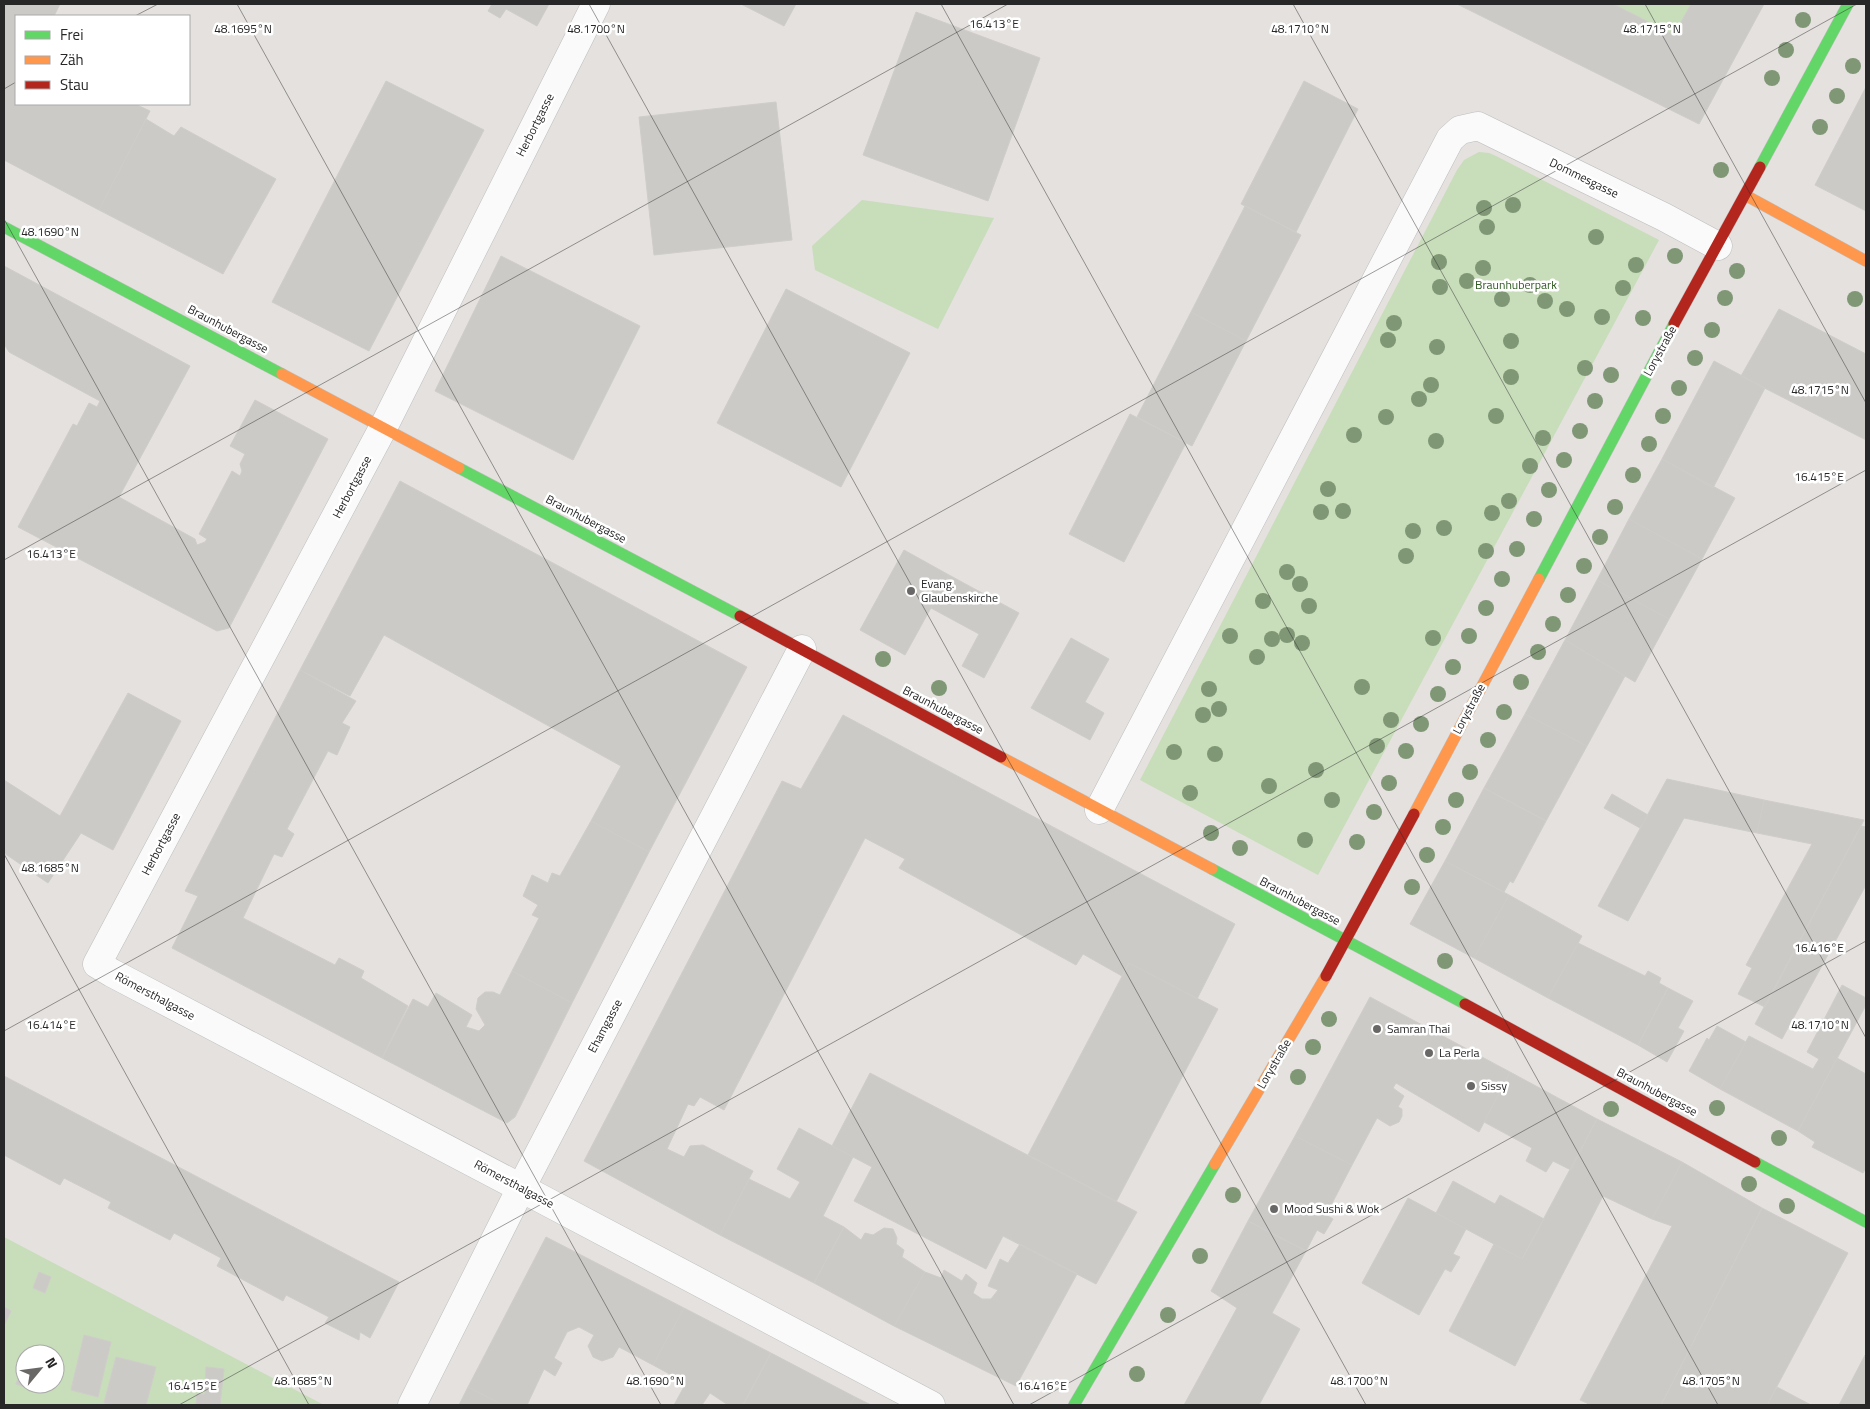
<svg xmlns="http://www.w3.org/2000/svg" width="1870" height="1409" font-family="'Titillium Web',sans-serif">
<rect width="100%" height="100%" fill="#e4e1de"/>
<!-- green -->
<path fill="#c8ddba" fill-rule="evenodd" d="M 1613,4 L 1691,4 L 1674,35 Z
M 1479,152 L 1489,153 L 1496,156 L 1659,240 L 1318,875 L 1140,780 L 1457,170 L 1464,160 Z
M 862,200 L 994,218 L 938,329 L 815,270 L 812,246 Z
M 4,1237 L 324,1405 L 4,1405 ZM 25,1354 L 55,1354 L 55,1384 L 25,1384 Z"/>
<!-- building -->
<path fill="#cccac7" stroke="#cfcdca" d="M 4,4 L 60,4 L 54,16 L 16,16 L 16,104 L 135,104 L 150,111 L 99,210 L 4,160 Z
M 492,4 L 549,4 L 537,26 L 506,9 L 500,18 L 488,11 Z
M 741,4 L 796,4 L 784,26 Z
M 1457,4 L 1613,4 L 1674,35 L 1691,4 L 1764,4 L 1699,124 Z
M 916,12 L 1040,58 L 988,201 L 863,155 Z
M 386,81 L 484,130 L 369,351 L 272,302 Z
M 1304,81 L 1358,109 L 1296,232 L 1241,204 Z
M 1866,87 L 1866,211 L 1815,185 Z
M 776,102 L 792,240 L 654,255 L 639,117 Z
M 146,119 L 174,136 L 181,127 L 276,179 L 223,274 L 99,210 Z
M 1245,206 L 1301,235 L 1246,341 L 1191,312 Z
M 501,256 L 640,326 L 573,460 L 435,391 Z
M 4,266 L 190,366 L 119,497 L 195,539 L 197,545 L 205,542 L 207,539 L 199,534 L 232,471 L 240,476 L 242,471 L 240,464 L 245,454 L 230,446 L 255,400 L 328,439 L 229,628 L 217,631 L 18,527 L 73,424 L 77,426 L 89,403 L 97,407 L 100,401 L 9,352 L 4,344 Z
M 786,289 L 910,353 L 841,487 L 717,423 Z
M 1779,309 L 1866,354 L 1866,440 L 1741,376 Z
M 1191,312 L 1246,341 L 1192,446 L 1137,417 Z
M 1714,361 L 1765,388 L 1713,488 L 1662,459 Z
M 1130,414 L 1186,443 L 1124,562 L 1069,534 Z
M 1662,459 L 1735,498 L 1702,559 L 1629,519 Z
M 400,481 L 747,667 L 649,852 L 591,821 L 621,766 L 384,635 L 350,696 L 300,670 Z
M 1629,519 L 1702,559 L 1669,619 L 1597,580 Z
M 904,550 L 949,575 L 905,655 L 860,630 Z
M 949,575 L 1019,613 L 984,678 L 962,666 L 979,634 L 931,608 Z
M 1597,580 L 1669,619 L 1635,682 L 1565,640 Z
M 1071,638 L 1109,659 L 1085,702 L 1104,713 L 1090,740 L 1031,708 Z
M 1565,640 L 1625,676 L 1587,746 L 1525,714 Z
M 300,670 L 356,701 L 342,723 L 350,727 L 337,755 L 328,751 L 287,829 L 294,834 L 282,857 L 274,854 L 243,918 L 335,965 L 339,958 L 364,971 L 361,978 L 408,1006 L 382,1058 L 172,948 L 198,896 L 185,891 Z
M 128,693 L 181,721 L 113,850 L 81,833 L 48,883 L 4,853 L 4,780 L 60,816 Z
M 1525,714 L 1587,746 L 1546,821 L 1484,788 Z
M 843,715 L 1235,924 L 1197,999 L 1129,963 L 1122,976 L 1083,954 L 1076,965 L 899,868 L 905,859 L 865,838 L 724,1110 L 700,1097 L 694,1106 L 688,1104 L 667,1149 L 684,1157 L 690,1146 L 703,1145 L 753,1171 L 720,1235 L 584,1161 L 782,781 L 801,789 Z
M 1667,779 L 1764,800 L 1757,833 L 1684,818 L 1628,921 L 1598,906 Z
M 1484,788 L 1546,821 L 1513,883 L 1510,881 L 1504,892 L 1445,861 Z
M 1612,794 L 1648,815 L 1640,828 L 1604,808 Z
M 1764,800 L 1864,820 L 1765,1007 L 1738,994 L 1752,968 L 1746,965 L 1812,844 L 1757,833 Z
M 591,821 L 649,852 L 572,1003 L 512,971 L 539,918 L 532,915 L 538,905 L 523,896 L 532,875 L 548,883 L 552,873 L 560,876 Z
M 1861,826 L 1866,827 L 1866,885 L 1782,1039 L 1755,1024 Z
M 1445,861 L 1509,895 L 1474,958 L 1410,924 Z
M 1509,895 L 1582,936 L 1548,998 L 1474,958 Z
M 1578,943 L 1645,976 L 1648,971 L 1661,978 L 1659,983 L 1668,988 L 1638,1045 L 1548,998 Z
M 1129,963 L 1218,1009 L 1116,1202 L 1028,1155 Z
M 512,971 L 572,1003 L 515,1117 L 507,1123 L 382,1058 L 413,999 L 428,1007 L 436,993 L 472,1015 L 466,1027 L 479,1031 L 485,1025 L 476,1009 L 478,998 L 485,992 L 493,992 L 500,995 Z
M 1842,985 L 1866,998 L 1866,1005 L 1798,1131 L 1720,1089 L 1749,1036 L 1813,1069 L 1819,1059 L 1807,1052 Z
M 1668,988 L 1693,1001 L 1678,1028 L 1684,1031 L 1667,1062 L 1638,1045 Z
M 1370,997 L 1510,1072 L 1479,1132 L 1396,1083 L 1393,1088 L 1404,1096 L 1398,1107 L 1402,1109 L 1402,1116 L 1399,1122 L 1390,1126 L 1377,1118 L 1352,1165 L 1295,1136 Z
M 1717,1026 L 1746,1042 L 1720,1089 L 1689,1071 L 1707,1038 L 1709,1040 Z
M 1837,1058 L 1866,1074 L 1866,1168 L 1863,1173 L 1812,1147 L 1815,1142 L 1798,1131 Z
M 1510,1072 L 1597,1119 L 1571,1170 L 1553,1161 L 1546,1172 L 1526,1161 L 1532,1148 L 1484,1122 Z
M 870,1073 L 1137,1212 L 1096,1284 L 1003,1236 L 986,1269 L 854,1201 L 872,1167 L 832,1146 Z
M 4,1076 L 399,1282 L 370,1338 L 360,1332 L 359,1340 L 325,1323 L 329,1317 L 286,1295 L 283,1301 L 217,1266 L 221,1258 L 174,1233 L 170,1240 L 108,1208 L 111,1202 L 64,1178 L 60,1185 L 4,1155 Z
M 1597,1119 L 1682,1162 L 1652,1219 L 1603,1196 L 1515,1366 L 1449,1331 L 1494,1244 L 1522,1259 Z
M 799,1128 L 853,1157 L 823,1216 L 844,1227 L 814,1283 L 720,1235 L 749,1179 L 790,1199 L 800,1182 L 777,1169 Z
M 1295,1136 L 1352,1165 L 1326,1215 L 1333,1219 L 1324,1234 L 1317,1230 L 1306,1251 L 1248,1221 Z
M 1682,1162 L 1762,1208 L 1661,1405 L 1591,1405 L 1580,1400 L 1672,1226 L 1652,1219 Z
M 1453,1181 L 1495,1204 L 1500,1195 L 1544,1219 L 1522,1259 L 1436,1213 Z
M 1408,1198 L 1466,1229 L 1453,1254 L 1460,1257 L 1451,1272 L 1445,1269 L 1419,1315 L 1362,1283 Z
M 1762,1208 L 1848,1253 L 1767,1405 L 1661,1405 Z
M 1248,1221 L 1306,1251 L 1272,1313 L 1300,1329 L 1259,1405 L 1184,1405 L 1237,1308 L 1211,1291 Z
M 844,1227 L 861,1240 L 865,1233 L 873,1235 L 884,1228 L 893,1229 L 897,1238 L 896,1244 L 904,1250 L 902,1257 L 925,1272 L 894,1326 L 814,1283 Z
M 546,1237 L 684,1308 L 653,1365 L 619,1347 L 613,1357 L 602,1361 L 593,1357 L 588,1346 L 594,1335 L 579,1327 L 567,1332 L 554,1358 L 562,1363 L 555,1376 L 544,1369 L 527,1405 L 503,1405 L 468,1387 Z
M 1020,1244 L 1077,1274 L 1016,1386 L 894,1326 L 925,1272 L 941,1278 L 944,1270 L 962,1281 L 966,1274 L 977,1283 L 973,1293 L 982,1299 L 991,1299 L 998,1290 L 988,1286 L 1000,1259 L 1008,1263 Z
M 39,1272 L 51,1277 L 45,1293 L 33,1288 Z
M 4,1307 L 11,1311 L 4,1326 Z
M 684,1308 L 771,1353 L 743,1405 L 728,1405 L 710,1393 L 702,1405 L 674,1405 L 686,1383 L 653,1365 Z
M 84,1335 L 111,1342 L 98,1397 L 71,1390 Z
M 29,1347 L 49,1354 L 27,1354 Z
M 771,1353 L 855,1397 L 850,1405 L 743,1405 Z
M 1865,1355 L 1866,1356 L 1866,1405 L 1839,1405 Z
M 116,1357 L 156,1367 L 146,1405 L 113,1405 L 104,1403 Z
M 25,1359 L 25,1384 L 47,1384 L 47,1386 L 41,1384 L 39,1392 L 16,1384 Z
M 206,1367 L 224,1369 L 220,1405 L 196,1405 L 197,1394 L 205,1394 Z
M 468,1387 L 503,1405 L 459,1405 Z
M 1777,1387 L 1811,1405 L 1767,1405 Z
M 855,1397 L 871,1405 L 850,1405 Z"/>
<g fill="none" stroke-linecap="round" stroke-linejoin="round">
<defs>
<path id="street" d="M 596,4 L 384,426 L 97,964 L 112,973 L 521,1188 L 931,1405
M 1099,810 L 1450,139 L 1460,130 L 1478,126 L 1664,217 L 1718,246
M 412,1405 L 521,1188 L 802,649"/>
<path id="fast" d="M 1760,167 L 1848,4
M 4,227 L 282,374
M 459,468 L 740,616
M 1539,579 L 1674,324
M 1212,869 L 1465,1004
M 1755,1162 L 1866,1222
M 1074,1405 L 1215,1164"/>
<path id="slow" d="M 1745,195 L 1866,261
M 282,374 L 459,468
M 1001,757 L 1212,869
M 1414,814 L 1539,579
M 1215,1164 L 1326,976"/>
<path id="jam" d="M 1674,324 L 1760,167
M 740,616 L 1001,757
M 1326,976 L 1414,814
M 1465,1004 L 1755,1162"/>
</defs>
<!-- street casing -->
<use href="#street" stroke="#bfbebf" stroke-width="29"/>
<!-- fast casing -->
<use href="#fast" stroke="#bfbebf" stroke-width="12"/>
<!-- slow casing -->
<use href="#slow" stroke="#bfbebf" stroke-width="12"/>
<!-- jam casing -->
<use href="#jam" stroke="#bfbebf" stroke-width="12"/>
<!-- street -->
<use href="#street" stroke="#fbfafa" stroke-width="28"/>
<!-- fast -->
<use href="#fast" stroke="#63d668" stroke-width="11"/>
<!-- slow -->
<use href="#slow" stroke="#ff974d" stroke-width="11"/>
<!-- jam -->
<use href="#jam" stroke="#b3261e" stroke-width="11"/>
</g>
<!-- trees -->
<g fill="#809776">
<circle cx="1803" cy="20" r="8"/>
<circle cx="1786" cy="50" r="8"/>
<circle cx="1853" cy="66" r="8"/>
<circle cx="1772" cy="78" r="8"/>
<circle cx="1837" cy="96" r="8"/>
<circle cx="1820" cy="127" r="8"/>
<circle cx="1721" cy="170" r="8"/>
<circle cx="1513" cy="205" r="8"/>
<circle cx="1484" cy="208" r="8"/>
<circle cx="1487" cy="227" r="8"/>
<circle cx="1596" cy="237" r="8"/>
<circle cx="1675" cy="256" r="8"/>
<circle cx="1439" cy="262" r="8"/>
<circle cx="1636" cy="265" r="8"/>
<circle cx="1483" cy="268" r="8"/>
<circle cx="1737" cy="271" r="8"/>
<circle cx="1467" cy="281" r="8"/>
<circle cx="1530" cy="285" r="8"/>
<circle cx="1440" cy="287" r="8"/>
<circle cx="1623" cy="288" r="8"/>
<circle cx="1725" cy="298" r="8"/>
<circle cx="1502" cy="299" r="8"/>
<circle cx="1855" cy="299" r="8"/>
<circle cx="1545" cy="301" r="8"/>
<circle cx="1567" cy="309" r="8"/>
<circle cx="1602" cy="317" r="8"/>
<circle cx="1643" cy="318" r="8"/>
<circle cx="1394" cy="323" r="8"/>
<circle cx="1712" cy="330" r="8"/>
<circle cx="1388" cy="340" r="8"/>
<circle cx="1511" cy="341" r="8"/>
<circle cx="1437" cy="347" r="8"/>
<circle cx="1695" cy="358" r="8"/>
<circle cx="1585" cy="368" r="8"/>
<circle cx="1611" cy="375" r="8"/>
<circle cx="1511" cy="377" r="8"/>
<circle cx="1431" cy="385" r="8"/>
<circle cx="1679" cy="388" r="8"/>
<circle cx="1419" cy="399" r="8"/>
<circle cx="1595" cy="401" r="8"/>
<circle cx="1496" cy="416" r="8"/>
<circle cx="1663" cy="416" r="8"/>
<circle cx="1386" cy="417" r="8"/>
<circle cx="1580" cy="431" r="8"/>
<circle cx="1354" cy="435" r="8"/>
<circle cx="1543" cy="438" r="8"/>
<circle cx="1436" cy="441" r="8"/>
<circle cx="1649" cy="444" r="8"/>
<circle cx="1564" cy="460" r="8"/>
<circle cx="1530" cy="466" r="8"/>
<circle cx="1633" cy="475" r="8"/>
<circle cx="1328" cy="489" r="8"/>
<circle cx="1549" cy="490" r="8"/>
<circle cx="1509" cy="501" r="8"/>
<circle cx="1615" cy="507" r="8"/>
<circle cx="1343" cy="511" r="8"/>
<circle cx="1321" cy="512" r="8"/>
<circle cx="1492" cy="513" r="8"/>
<circle cx="1534" cy="519" r="8"/>
<circle cx="1444" cy="528" r="8"/>
<circle cx="1413" cy="531" r="8"/>
<circle cx="1600" cy="537" r="8"/>
<circle cx="1517" cy="549" r="8"/>
<circle cx="1486" cy="551" r="8"/>
<circle cx="1406" cy="556" r="8"/>
<circle cx="1584" cy="566" r="8"/>
<circle cx="1287" cy="572" r="8"/>
<circle cx="1502" cy="579" r="8"/>
<circle cx="1300" cy="584" r="8"/>
<circle cx="1568" cy="595" r="8"/>
<circle cx="1263" cy="601" r="8"/>
<circle cx="1309" cy="606" r="8"/>
<circle cx="1486" cy="608" r="8"/>
<circle cx="1553" cy="624" r="8"/>
<circle cx="1287" cy="635" r="8"/>
<circle cx="1230" cy="636" r="8"/>
<circle cx="1469" cy="636" r="8"/>
<circle cx="1433" cy="638" r="8"/>
<circle cx="1272" cy="639" r="8"/>
<circle cx="1302" cy="643" r="8"/>
<circle cx="1538" cy="652" r="8"/>
<circle cx="1257" cy="657" r="8"/>
<circle cx="883" cy="659" r="8"/>
<circle cx="1453" cy="667" r="8"/>
<circle cx="1521" cy="682" r="8"/>
<circle cx="1362" cy="687" r="8"/>
<circle cx="939" cy="688" r="8"/>
<circle cx="1209" cy="689" r="8"/>
<circle cx="1438" cy="694" r="8"/>
<circle cx="1219" cy="709" r="8"/>
<circle cx="1504" cy="712" r="8"/>
<circle cx="1203" cy="715" r="8"/>
<circle cx="1391" cy="720" r="8"/>
<circle cx="1421" cy="724" r="8"/>
<circle cx="1488" cy="740" r="8"/>
<circle cx="1377" cy="746" r="8"/>
<circle cx="1406" cy="751" r="8"/>
<circle cx="1174" cy="752" r="8"/>
<circle cx="1215" cy="754" r="8"/>
<circle cx="1316" cy="770" r="8"/>
<circle cx="1470" cy="772" r="8"/>
<circle cx="1389" cy="783" r="8"/>
<circle cx="1269" cy="786" r="8"/>
<circle cx="1190" cy="793" r="8"/>
<circle cx="1332" cy="800" r="8"/>
<circle cx="1456" cy="800" r="8"/>
<circle cx="1374" cy="812" r="8"/>
<circle cx="1443" cy="827" r="8"/>
<circle cx="1211" cy="833" r="8"/>
<circle cx="1305" cy="840" r="8"/>
<circle cx="1357" cy="842" r="8"/>
<circle cx="1240" cy="848" r="8"/>
<circle cx="1427" cy="855" r="8"/>
<circle cx="1412" cy="887" r="8"/>
<circle cx="1445" cy="961" r="8"/>
<circle cx="1329" cy="1019" r="8"/>
<circle cx="1313" cy="1047" r="8"/>
<circle cx="1298" cy="1077" r="8"/>
<circle cx="1717" cy="1108" r="8"/>
<circle cx="1611" cy="1109" r="8"/>
<circle cx="1779" cy="1138" r="8"/>
<circle cx="1749" cy="1184" r="8"/>
<circle cx="1233" cy="1195" r="8"/>
<circle cx="1787" cy="1206" r="8"/>
<circle cx="1200" cy="1256" r="8"/>
<circle cx="1168" cy="1315" r="8"/>
<circle cx="1137" cy="1374" r="8"/>
</g>
<!-- ticks -->
<path fill="none" stroke="#272727" stroke-width="1" stroke-opacity="0.45" d="M 237,4 L 1014,1405M 589,4 L 1366,1405M 941,4 L 1718,1405M 1293,4 L 1866,1038M 1645,4 L 1866,403M 135,16 L 158,4M 4,89 L 16,82M 4,219 L 661,1405M 4,560 L 1008,4M 4,854 L 309,1405M 4,1031 L 1857,4M 179,1405 L 1866,470M 1029,1405 L 1866,941"/>
<!-- markers -->
<g fill="#696867" stroke="#fff" stroke-width="2">
<circle cx="911" cy="591" r="5"/>
<circle cx="1377" cy="1029" r="5"/>
<circle cx="1429" cy="1053" r="5"/>
<circle cx="1471" cy="1086" r="5"/>
<circle cx="1274" cy="1209" r="5"/>
</g>
<g text-anchor="middle" stroke-width="5" stroke-linejoin="round" paint-order="stroke">
<!-- street labels -->
<g font-size="12" fill="#272727" stroke="#fff">
<text transform="translate(535 125) rotate(-63)" y="4">Herbortgasse</text>
<text transform="translate(1584 178) rotate(26)" y="4">Dommesgasse</text>
<text transform="translate(228 329) rotate(28)" y="4">Braunhubergasse</text>
<text transform="translate(1660 351) rotate(-61)" y="4">Lorystraße</text>
<text transform="translate(352 487) rotate(-62)" y="4">Herbortgasse</text>
<text transform="translate(586 519) rotate(28)" y="4">Braunhubergasse</text>
<text transform="translate(1469 709) rotate(-62)" y="4">Lorystraße</text>
<text transform="translate(943 710) rotate(28)" y="4">Braunhubergasse</text>
<text transform="translate(161 844) rotate(-62)" y="4">Herbortgasse</text>
<text transform="translate(1300 901) rotate(28)" y="4">Braunhubergasse</text>
<text transform="translate(155 996) rotate(28)" y="4">Römersthalgasse</text>
<text transform="translate(605 1026) rotate(-62)" y="4">Ehamgasse</text>
<text transform="translate(1274 1064) rotate(-60)" y="4">Lorystraße</text>
<text transform="translate(1657 1092) rotate(28)" y="4">Braunhubergasse</text>
<text transform="translate(514 1184) rotate(28)" y="4">Römersthalgasse</text>
</g>
<!-- park labels -->
<g font-size="12" fill="#2e5b21" stroke="#fff">
<text x="1516" y="289">Braunhuberpark</text>
</g>
<!-- poi labels -->
<g font-size="12" fill="#272727" stroke="#fff" text-anchor="start">
<text x="921" y="588">Evang.<tspan x="921" dy="14">Glaubenskirche</tspan></text>
<text x="1387" y="1033">Samran Thai</text>
<text x="1439" y="1057">La Perla</text>
<text x="1481" y="1090">Sissy</text>
<text x="1284" y="1213">Mood Sushi &amp; Wok</text>
</g>
</g>
<g font-size="12" text-anchor="middle" fill="#272727" stroke="#fff" stroke-width="5" stroke-linejoin="round" paint-order="stroke">
<text x="994" y="28">16.413°E</text>
<text x="243" y="33">48.1695°N</text>
<text x="596" y="33">48.1700°N</text>
<text x="1300" y="33">48.1710°N</text>
<text x="1652" y="33">48.1715°N</text>
<text x="50" y="236">48.1690°N</text>
<text x="1820" y="394">48.1715°N</text>
<text x="1819" y="481">16.415°E</text>
<text x="51" y="558">16.413°E</text>
<text x="50" y="872">48.1685°N</text>
<text x="1819" y="952">16.416°E</text>
<text x="51" y="1029">16.414°E</text>
<text x="1820" y="1029">48.1710°N</text>
<text x="303" y="1385">48.1685°N</text>
<text x="655" y="1385">48.1690°N</text>
<text x="1359" y="1385">48.1700°N</text>
<text x="1711" y="1385">48.1705°N</text>
<text x="192" y="1390">16.415°E</text>
<text x="1042" y="1390">16.416°E</text>
</g>
<!-- border -->
<rect width="1870" height="1409" fill="none" stroke="#272727" stroke-width="10"/>
<!-- legend -->
<rect x="15" y="15" width="175" height="90" fill="#ffffff" stroke="#a9a9a9"/>
<rect x="25" y="31" width="25" height="8" fill="#63d668" stroke="#a9a9a9"/>
<text x="60" y="40" font-size="15" fill="#272727">Frei</text>
<rect x="25" y="56" width="25" height="8" fill="#ff974d" stroke="#a9a9a9"/>
<text x="60" y="65" font-size="15" fill="#272727">Zäh</text>
<rect x="25" y="81" width="25" height="8" fill="#b3261e" stroke="#a9a9a9"/>
<text x="60" y="90" font-size="15" fill="#272727">Stau</text>
<!-- north arrow -->
<g transform="translate(40 1369) rotate(61)"><circle r="24" fill="#ffffff" stroke="#a9a9a9"/>
<path d="M0-4L9 19L0 12L-9 19Z" fill="#696867"/>
<text y="-8" font-size="14" font-weight="bold" text-anchor="middle" fill="#272727">N</text>
</g>
</svg>
